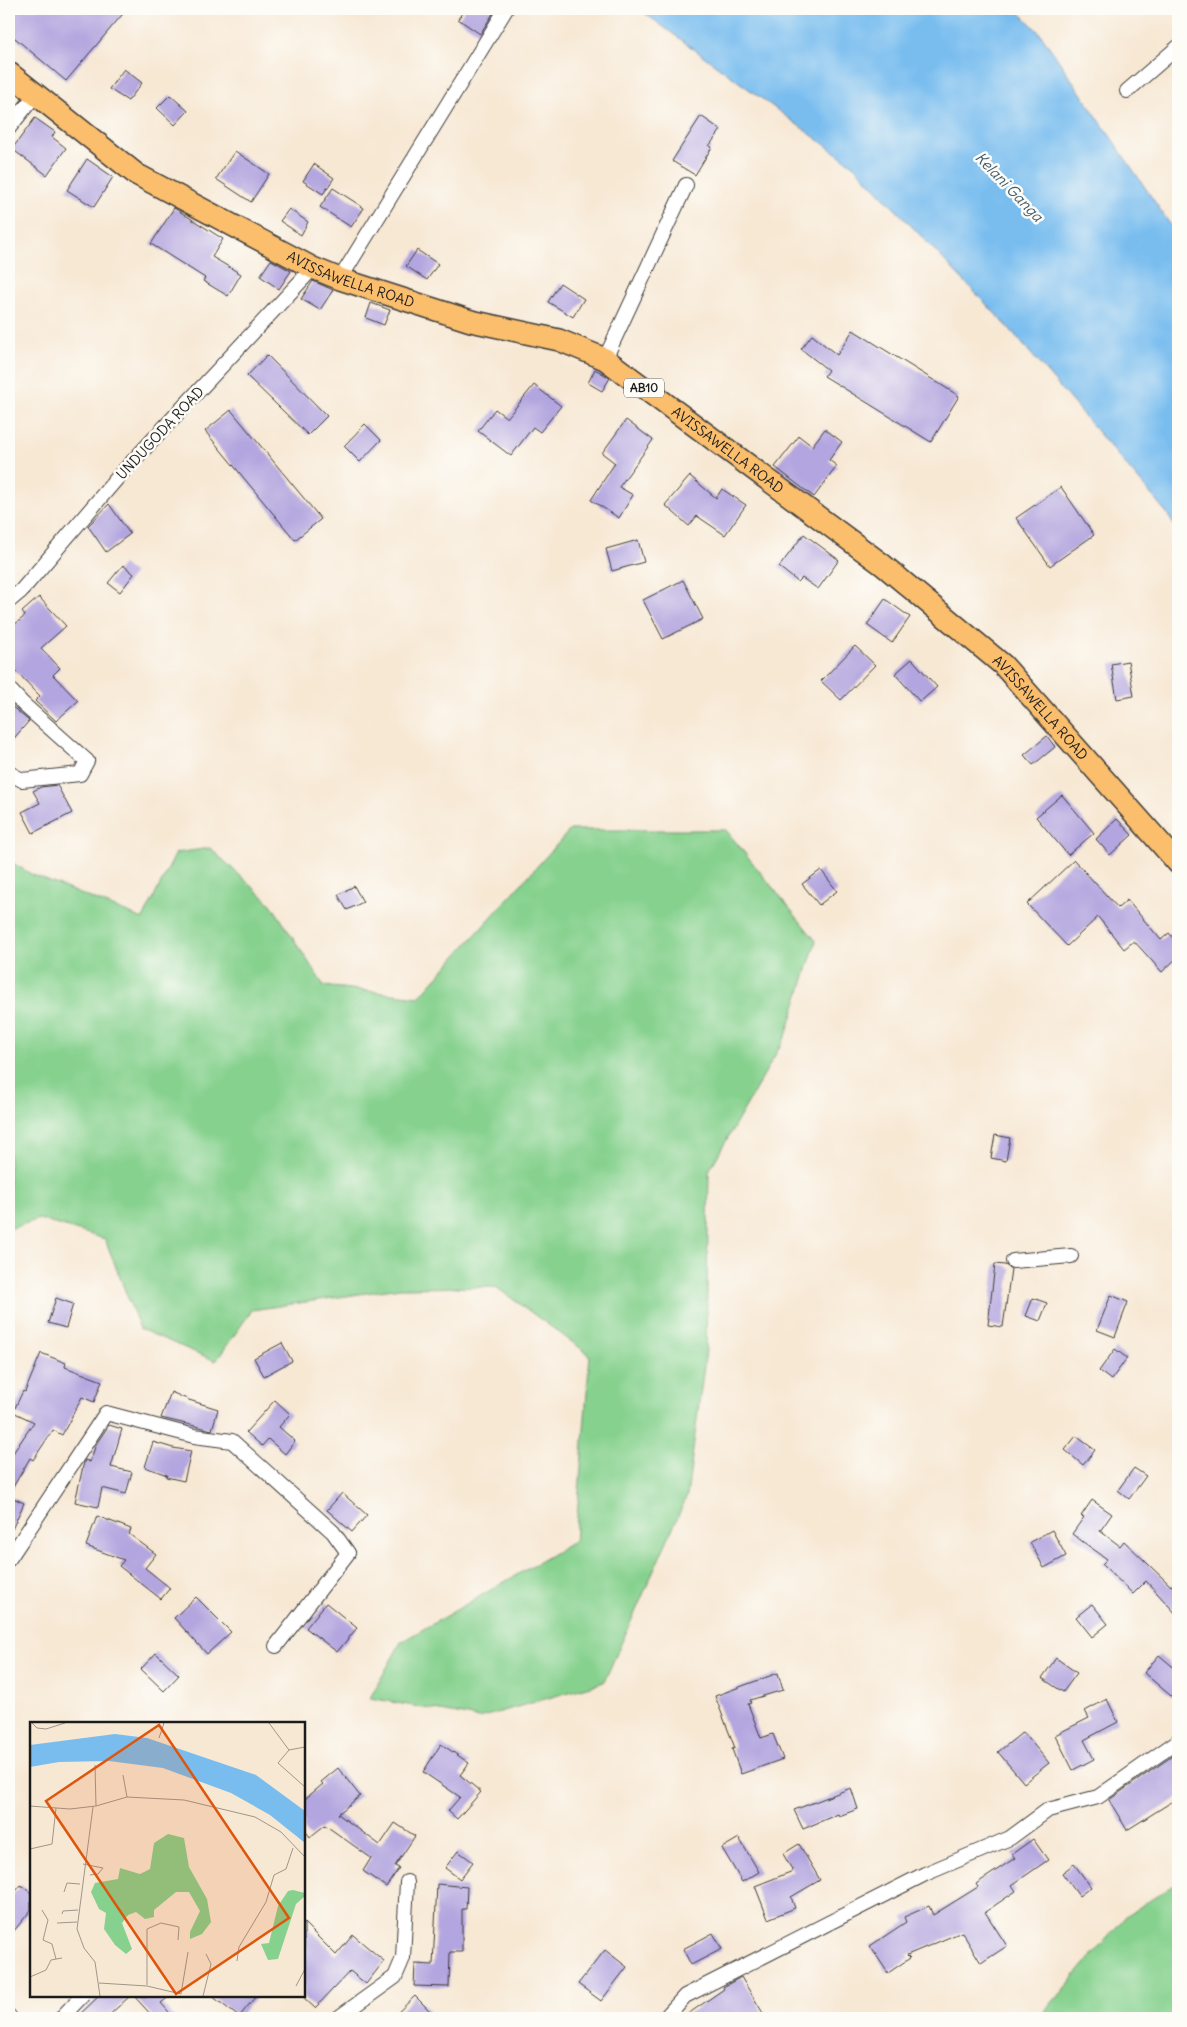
<svg xmlns="http://www.w3.org/2000/svg" width="1187" height="2027" font-family="Delius,sans-serif">
<rect width="100%" height="100%" fill="#fdfcf7"/>
<filter id="ink" filterUnits="userSpaceOnUse"><feTurbulence type="fractalNoise" baseFrequency=".02" numOctaves="2"/><feDisplacementMap in="SourceGraphic" scale="10" xChannelSelector="R" yChannelSelector="G"/><feConvolveMatrix kernelMatrix="1 2 1 2 8 2 1 2 1" color-interpolation-filters="sRGB"/></filter>
<filter id="wash" filterUnits="userSpaceOnUse"><feTurbulence type="fractalNoise" baseFrequency=".0096" numOctaves="4" result="noise"/><feDisplacementMap in="SourceGraphic" scale="20" xChannelSelector="R" yChannelSelector="G"/><feGaussianBlur stdDeviation="1.12" result="paint"/><feColorMatrix in="noise" values="0 0 0 0 0 0 0 0 0 0 0 0 0 0 0 0 0 1.4 0 .05"/><feComposite in="paint" operator="in"/></filter>
<g filter="url(#wash)">
<rect width="100%" height="100%" fill="#f7e8d4"/>
<!-- green -->
<path fill="#86d18e" stroke="#517655" d="M 570,830 L 726,830 L 816,941 L 786,1036 L 709,1171 L 706,1350 L 687,1496 L 604,1682 L 479,1718 L 370,1698 L 401,1642 L 575,1541 L 590,1355 L 496,1287 L 400,1288 L 252,1310 L 216,1361 L 140,1329 L 105,1239 L 39,1219 L 9,1229 L 9,861 L 33,875 L 143,919 L 176,853 L 210,848 L 271,904 L 324,986 L 419,997 Z
M 1178,1882 L 1178,2018 L 1039,2018 L 1126,1916 Z"/>
<!-- water -->
<path fill="#79bdef" stroke="#4a6c86" d="M 639,9 L 1016,9 L 1040,33 L 1178,236 L 1178,532 L 1166,512 L 1009,328 L 854,166 Z"/>
<g id="blocks">
<!-- building -->
<path fill="#b3a5df" d="M 9,9 L 127,9 L 66,81 L 9,33 Z
M 465,9 L 496,9 L 480,34 L 458,19 Z
M 124,69 L 142,83 L 128,101 L 109,89 Z
M 170,95 L 188,111 L 175,125 L 157,108 Z
M 701,116 L 721,130 L 709,146 L 712,147 L 695,175 L 672,161 Z
M 35,118 L 55,132 L 52,137 L 66,148 L 47,175 L 12,149 Z
M 235,151 L 269,174 L 251,202 L 216,179 Z
M 87,159 L 113,177 L 94,207 L 67,190 Z
M 314,164 L 334,178 L 323,194 L 303,181 Z
M 333,188 L 364,208 L 351,227 L 320,207 Z
M 174,208 L 223,239 L 212,257 L 241,274 L 228,296 L 203,281 L 205,278 L 151,244 Z
M 289,209 L 308,222 L 301,235 L 280,221 Z
M 417,250 L 438,264 L 427,280 L 406,266 Z
M 271,260 L 291,271 L 279,289 L 260,276 Z
M 313,281 L 333,290 L 320,310 L 301,299 Z
M 560,283 L 584,299 L 573,317 L 548,302 Z
M 371,303 L 390,310 L 384,325 L 366,318 Z
M 853,330 L 959,396 L 931,442 L 824,376 L 828,370 L 801,349 L 812,335 L 837,355 Z
M 267,355 L 327,416 L 308,435 L 247,376 Z
M 595,369 L 610,378 L 602,391 L 588,383 Z
M 534,385 L 561,406 L 540,432 L 533,427 L 511,456 L 478,431 L 495,409 L 507,418 Z
M 231,410 L 321,519 L 295,540 L 205,431 Z
M 626,420 L 653,440 L 619,487 L 633,495 L 619,518 L 591,500 L 615,463 L 602,453 Z
M 365,424 L 381,440 L 360,462 L 344,446 Z
M 825,429 L 842,442 L 829,460 L 837,466 L 814,497 L 775,467 L 799,436 L 812,446 Z
M 690,476 L 716,498 L 722,489 L 746,505 L 725,535 L 697,516 L 689,526 L 665,505 Z
M 1061,487 L 1094,535 L 1050,566 L 1016,518 Z
M 109,504 L 130,534 L 106,552 L 88,526 Z
M 804,534 L 839,560 L 818,589 L 802,578 L 798,582 L 779,567 Z
M 638,540 L 644,562 L 612,571 L 606,549 Z
M 123,565 L 134,574 L 120,592 L 108,583 Z
M 683,580 L 703,619 L 663,639 L 643,600 Z
M 39,597 L 66,626 L 41,648 L 60,668 L 53,675 L 78,701 L 56,721 L 35,701 L 40,696 L 15,670 L 9,676 L 9,629 L 25,616 L 22,612 Z
M 885,599 L 910,617 L 892,643 L 867,625 Z
M 855,646 L 875,665 L 841,700 L 821,681 Z
M 912,659 L 937,687 L 920,702 L 895,674 Z
M 1128,661 L 1134,696 L 1117,699 L 1111,664 Z
M 9,704 L 29,721 L 9,744 Z
M 1047,736 L 1055,747 L 1033,765 L 1024,755 Z
M 57,785 L 72,813 L 33,833 L 22,812 L 40,803 L 33,791 L 41,787 Z
M 1062,795 L 1094,833 L 1068,855 L 1036,817 Z
M 1117,819 L 1132,835 L 1110,855 L 1096,839 Z
M 1074,860 L 1118,908 L 1127,900 L 1161,940 L 1169,933 L 1178,943 L 1178,957 L 1162,972 L 1134,941 L 1124,949 L 1098,917 L 1067,946 L 1027,904 Z
M 821,870 L 837,891 L 819,905 L 802,884 Z
M 354,886 L 363,902 L 347,910 L 338,895 Z
M 995,1135 L 1010,1138 L 1006,1161 L 991,1158 Z
M 995,1264 L 1005,1265 L 1011,1269 L 1003,1327 L 988,1325 Z
M 1111,1295 L 1128,1302 L 1115,1337 L 1097,1330 Z
M 56,1298 L 73,1304 L 66,1328 L 48,1323 Z
M 1033,1298 L 1047,1303 L 1040,1321 L 1026,1316 Z
M 282,1343 L 292,1361 L 264,1376 L 254,1358 Z
M 1115,1349 L 1127,1358 L 1111,1380 L 1099,1371 Z
M 41,1353 L 66,1363 L 65,1367 L 102,1381 L 94,1402 L 82,1397 L 62,1435 L 53,1430 L 33,1460 L 30,1458 L 9,1494 L 9,1459 L 34,1422 L 13,1412 L 23,1391 L 25,1392 Z
M 171,1392 L 189,1400 L 218,1409 L 212,1430 L 161,1418 Z
M 275,1400 L 290,1414 L 279,1427 L 295,1441 L 285,1454 L 268,1439 L 262,1446 L 246,1432 Z
M 109,1425 L 122,1429 L 111,1467 L 132,1472 L 126,1494 L 102,1488 L 98,1507 L 75,1502 L 84,1462 L 85,1460 L 90,1462 L 96,1444 Z
M 1076,1436 L 1095,1450 L 1083,1465 L 1065,1450 Z
M 153,1442 L 173,1448 L 191,1451 L 184,1481 L 166,1477 L 167,1475 L 145,1467 Z
M 1134,1468 L 1146,1476 L 1129,1499 L 1118,1490 Z
M 342,1493 L 367,1515 L 352,1532 L 327,1510 Z
M 9,1496 L 24,1503 L 9,1536 Z
M 1092,1500 L 1112,1514 L 1100,1531 L 1120,1546 L 1124,1541 L 1171,1586 L 1178,1580 L 1178,1616 L 1146,1581 L 1133,1594 L 1102,1564 L 1107,1559 L 1072,1534 L 1084,1517 L 1081,1516 Z
M 97,1516 L 131,1529 L 129,1534 L 156,1554 L 145,1568 L 170,1588 L 161,1599 L 119,1566 L 124,1560 L 86,1546 Z
M 1052,1530 L 1066,1556 L 1044,1568 L 1030,1542 Z
M 196,1597 L 231,1632 L 207,1654 L 174,1618 Z
M 326,1603 L 357,1628 L 337,1652 L 306,1628 Z
M 1092,1604 L 1108,1624 L 1092,1637 L 1076,1617 Z
M 156,1653 L 179,1675 L 164,1691 L 141,1669 Z
M 1159,1655 L 1178,1671 L 1178,1702 L 1144,1673 Z
M 1056,1658 L 1077,1673 L 1063,1692 L 1042,1678 Z
M 778,1673 L 783,1690 L 750,1700 L 751,1703 L 748,1704 L 761,1738 L 773,1734 L 783,1759 L 741,1774 L 732,1749 L 735,1748 L 715,1696 Z
M 1107,1699 L 1118,1722 L 1084,1740 L 1094,1759 L 1073,1770 L 1055,1735 L 1089,1718 L 1085,1711 Z
M 1023,1732 L 1049,1763 L 1024,1783 L 998,1752 Z
M 441,1744 L 469,1763 L 460,1775 L 481,1792 L 457,1819 L 448,1811 L 460,1797 L 423,1772 Z
M 1178,1752 L 1178,1798 L 1127,1830 L 1109,1800 Z
M 338,1768 L 360,1796 L 338,1814 L 380,1845 L 395,1823 L 415,1836 L 395,1866 L 399,1868 L 386,1887 L 363,1871 L 371,1858 L 325,1825 L 310,1837 L 304,1829 L 304,1800 L 323,1784 L 321,1782 Z
M 851,1788 L 858,1809 L 839,1816 L 838,1814 L 803,1829 L 794,1810 Z
M 739,1838 L 759,1872 L 742,1882 L 722,1848 Z
M 1033,1839 L 1048,1860 L 1012,1885 L 1016,1891 L 985,1912 L 1007,1946 L 981,1963 L 962,1932 L 907,1955 L 910,1958 L 888,1973 L 870,1946 L 906,1922 L 904,1917 L 929,1906 L 933,1915 L 978,1887 L 976,1884 L 1015,1858 L 1012,1854 Z
M 799,1844 L 820,1880 L 791,1897 L 795,1908 L 768,1919 L 755,1886 L 793,1871 L 783,1854 Z
M 458,1851 L 473,1862 L 460,1879 L 445,1868 Z
M 1074,1864 L 1091,1887 L 1079,1896 L 1062,1873 Z
M 437,1884 L 467,1887 L 466,1909 L 462,1909 L 462,1952 L 450,1952 L 449,1987 L 414,1986 L 415,1964 L 433,1965 Z
M 21,1885 L 31,1893 L 31,1910 L 9,1937 L 9,1899 Z
M 304,1923 L 336,1955 L 353,1935 L 384,1961 L 366,1984 L 350,1971 L 315,2008 L 304,1998 Z
M 713,1933 L 722,1949 L 691,1965 L 683,1949 Z
M 605,1950 L 627,1967 L 601,2001 L 578,1984 Z
M 741,1977 L 766,2018 L 682,2018 L 724,1989 L 723,1987 Z
M 99,1996 L 130,1996 L 106,2018 L 76,2018 Z
M 134,1996 L 170,1996 L 161,2003 L 174,2018 L 154,2018 Z
M 212,1996 L 256,1996 L 239,2017 Z
M 415,1996 L 437,2018 L 392,2018 Z"/>
</g>
</g>
<g filter="url(#ink)">
<use href="#blocks" fill-opacity="0" stroke="#3d3b38" stroke-width="1"/>
<g fill="none" stroke-linecap="round" stroke-linejoin="round">
<defs>
<path id="minor" d="M 1127,91 L 1178,47
M 9,128 L 36,94
M 340,279 L 506,9
M 605,359 L 686,185
M 9,601 L 21,591 L 119,476 L 313,268
M 9,689 L 23,704 L 87,761 L 80,774 L 22,780 L 9,773
M 1013,1261 L 1071,1256
M 9,1559 L 106,1413 L 194,1436 L 232,1441 L 333,1532 L 348,1553 L 276,1646
M 9,2016 L 10,2018
M 61,2018 L 82,1996
M 338,2018 L 395,1977 L 403,1958 L 407,1882
M 665,2018 L 685,1996 L 925,1874 L 1010,1838 L 1048,1810 L 1098,1797 L 1178,1741"/>
<g id="primary">
<path id="s1" d="M 9,73 L 136,174 L 313,268 L 340,279 L 471,321 L 559,340 L 605,359 L 883,565 L 1003,665 L 1178,863"/>
</g>
</defs>
<!-- minor casing -->
<use href="#minor" stroke="#3d3b38" stroke-width="16"/>
<!-- primary casing -->
<use href="#primary" stroke="#3d3b38" stroke-width="24"/>
<!-- minor -->
<use href="#minor" stroke="#fff" stroke-width="14"/>
<!-- primary -->
<use href="#primary" stroke="#fabe6d" stroke-width="21"/>
</g>
</g>
<g text-anchor="middle" stroke-width="5" stroke-linejoin="round" paint-order="stroke">
<!-- shield labels -->
<rect fill="#fdfcf7" stroke="#605f5e" stroke-width="1" x="624" y="378.5" width="40" height="19" rx="4"/>
<g font-size="12" font-weight="bold" fill="#1c1c1c">
<text x="644" y="392">AB10</text>
</g>
<!-- street labels -->
<g font-size="14" fill="#1c1c1c" stroke="#fdfcf7">
<text dy="5" stroke="none"><textPath href="#s1" startOffset="402">AVISSAWELLA ROAD</textPath></text>
<text transform="translate(160 433) rotate(-47)" y="5">UNDUGODA ROAD</text>
<text dy="5" stroke="none"><textPath href="#s1" startOffset="822">AVISSAWELLA ROAD</textPath></text>
<text dy="5" stroke="none"><textPath href="#s1" startOffset="1228">AVISSAWELLA ROAD</textPath></text>
</g>
<!-- water labels -->
<g font-size="15" font-style="italic" fill="#415c70" stroke="#fdfcf7">
<text transform="translate(1009 187) rotate(46)" y="5">Kelani Ganga</text>
</g>
</g>
<!-- overview -->
<g transform="translate(30 1722)">
<rect width="275" height="275" fill="#f7e8d4"/>
<path d="M 138,112 L 154,116 L 159,145 L 177,177 L 181,200 L 172,212 L 160,217 L 160,210 L 170,189 L 159,170 L 146,170 L 124,188 L 124,195 L 115,197 L 106,190 L 98,193 L 92,201 L 102,227 L 96,232 L 85,223 L 74,207 L 76,191 L 69,187 L 61,170 L 65,161 L 88,157 L 90,146 L 110,152 L 120,147 L 124,121 ZM 263,168 L 275,171 L 275,174 L 266,182 L 248,237 L 238,238 L 231,222 L 239,221 L 248,184 L 258,169 Z" fill="#86d18e"/>
<path d="M 85,12 L 117,16 L 226,53 L 275,89 L 275,121 L 240,93 L 201,71 L 133,46 L 79,39 L 29,40 L 0,45 L 0,23 Z" fill="#79bdef"/>
<path fill="none" stroke="#9f968a" stroke-width="1" d="M 2,1 L 7,6 L 16,7 L 35,1M 239,1 L 259,28 L 275,25M 129,16 L 134,1M 259,28 L 248,41 L 275,65M 65,43 L 66,84M 93,53 L 97,75M 0,84 L 40,87 L 66,84 L 97,75 L 154,78 L 225,95 L 251,110 L 275,135M 63,85 L 47,207 L 54,226 L 65,240 L 70,274M 0,127 L 22,122 L 26,86M 53,142 L 73,146 L 68,152 L 60,153M 34,170 L 37,161 L 50,162M 12,188 L 18,198 L 13,218 L 22,222 L 26,237M 32,192 L 33,189 L 48,188M 27,201 L 47,200M 207,239 L 209,225 L 236,180 L 244,153 L 256,147 L 263,126M 0,255 L 16,248 L 21,238 L 32,236M 69,261 L 117,264 L 151,272 L 158,230M 117,263 L 117,207 L 131,201 L 149,205 L 148,218M 266,264 L 275,247M 173,274 L 181,242 L 176,232"/>
<path fill="#de560d" fill-opacity="0.15" stroke="#de560d" stroke-width="2.5" d="M 129,3 L 259,196 L 146,272 L 16,79 Z"/>
<rect width="275" height="275" fill="none" stroke="#1c1c1c" stroke-width="2.5"/>
</g>
<!-- margin -->
<rect width="1187" height="2027" fill="none" stroke="#fdfcf7" stroke-width="30"/>
</svg>
